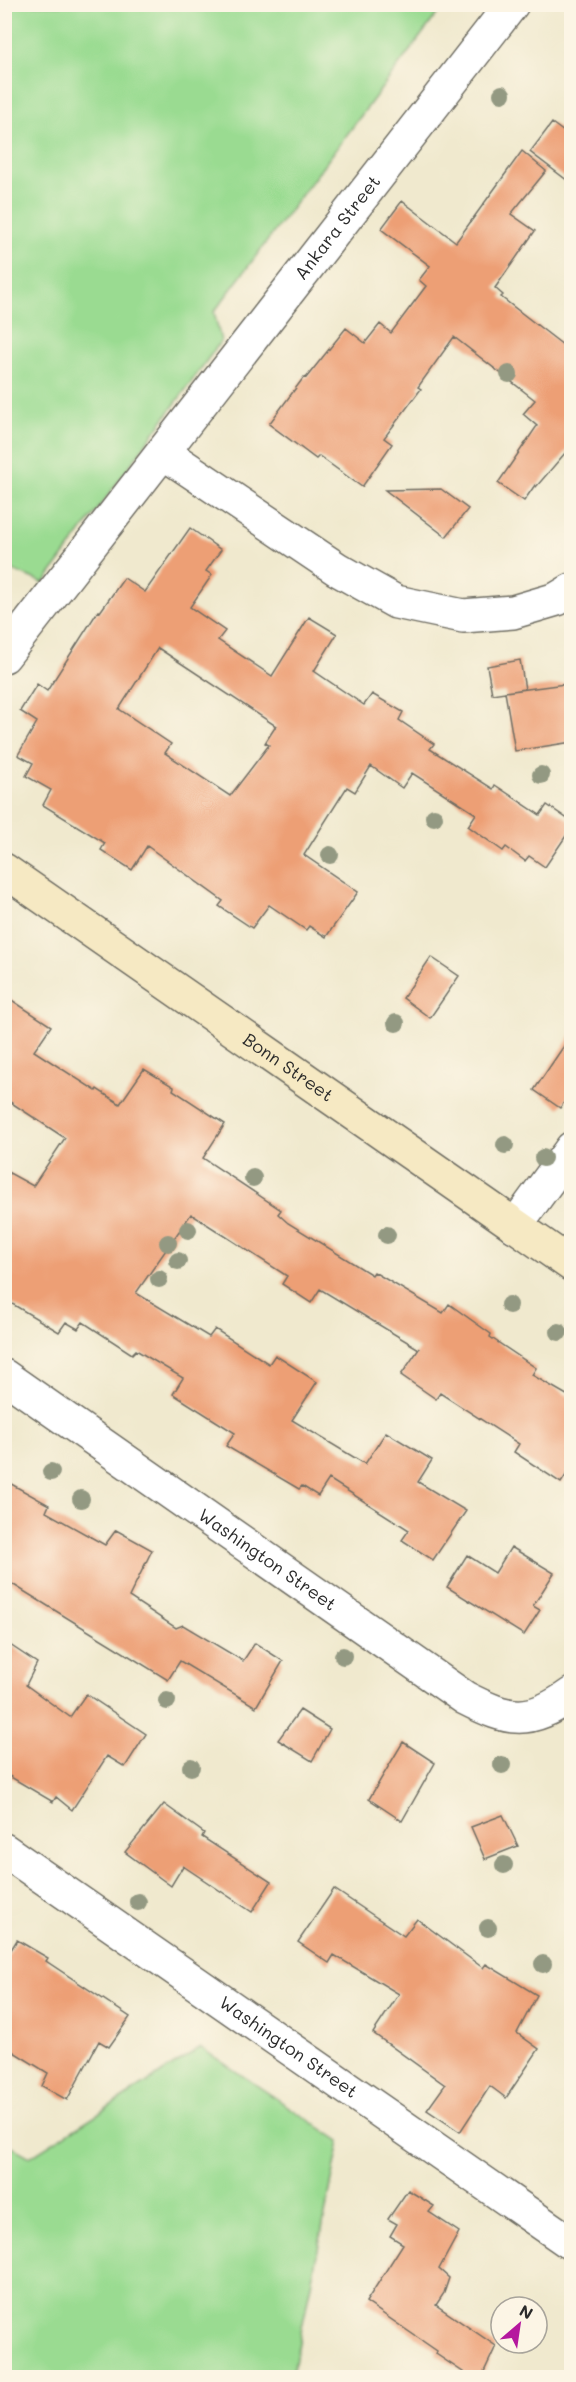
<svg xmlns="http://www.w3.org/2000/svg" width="576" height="2382" font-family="Mali,sans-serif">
<rect width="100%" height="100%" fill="#fcf5e5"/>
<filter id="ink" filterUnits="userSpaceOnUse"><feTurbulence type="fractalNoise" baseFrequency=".0167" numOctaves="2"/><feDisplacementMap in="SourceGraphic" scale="12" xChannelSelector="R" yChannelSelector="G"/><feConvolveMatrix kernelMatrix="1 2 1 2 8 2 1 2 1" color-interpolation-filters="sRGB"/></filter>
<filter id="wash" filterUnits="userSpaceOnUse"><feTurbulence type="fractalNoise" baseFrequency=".008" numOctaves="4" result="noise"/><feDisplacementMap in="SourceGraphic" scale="24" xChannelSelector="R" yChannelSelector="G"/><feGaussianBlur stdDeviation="1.35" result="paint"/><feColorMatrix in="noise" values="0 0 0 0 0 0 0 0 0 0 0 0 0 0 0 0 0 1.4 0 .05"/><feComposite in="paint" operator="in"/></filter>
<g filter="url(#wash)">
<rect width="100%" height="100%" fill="#f0e9ce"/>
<!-- green -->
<path fill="#9adb91" stroke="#62835e" stroke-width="1.5" d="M 4,5 L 444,5 L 214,312 L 221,341 L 44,583 L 5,567 Z
M 201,2048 L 340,2141 L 292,2377 L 5,2377 L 5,2143 L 30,2157 Z"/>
<g id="blocks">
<!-- building -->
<path fill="#ed9f75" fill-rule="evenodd" d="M 552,123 L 572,138 L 572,184 L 530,152 Z
M 522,151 L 546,171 L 511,214 L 535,231 L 495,288 L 503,295 L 501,297 L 572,352 L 572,445 L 536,487 L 535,485 L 524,501 L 498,483 L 537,426 L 523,414 L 535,400 L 454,337 L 418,387 L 421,389 L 384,438 L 392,444 L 362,487 L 319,456 L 316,459 L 269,424 L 304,377 L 306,378 L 346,328 L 365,343 L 380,324 L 391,333 L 426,286 L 419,280 L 430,266 L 381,229 L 402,201 L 456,242 Z
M 441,489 L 468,509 L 446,537 L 385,490 Z
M 190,528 L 221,550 L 206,571 L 212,575 L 190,607 L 225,631 L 218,640 L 272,676 L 309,617 L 337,634 L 314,671 L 364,705 L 372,694 L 403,712 L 399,720 L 434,744 L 430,749 L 493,789 L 495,785 L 540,815 L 547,805 L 572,822 L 572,827 L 545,867 L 529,856 L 525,861 L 506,847 L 503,851 L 468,826 L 476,814 L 412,773 L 402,788 L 371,766 L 355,792 L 347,787 L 304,855 L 358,892 L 326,937 L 309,926 L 306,930 L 269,905 L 252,928 L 219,906 L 223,901 L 147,846 L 132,870 L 101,850 L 105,843 L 43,805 L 51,790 L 26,776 L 33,763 L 18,755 L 37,722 L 20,711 L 37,684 L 47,691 L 98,611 L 100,612 L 124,578 L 145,592 ZM 158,648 L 276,726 L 265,743 L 269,745 L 230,796 L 165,753 L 171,744 L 119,709 Z
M 520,660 L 525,689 L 492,694 L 487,666 Z
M 572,683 L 572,742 L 515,751 L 505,692 Z
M 431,957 L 459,976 L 430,1018 L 403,998 Z
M 4,995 L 51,1026 L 34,1051 L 96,1091 L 97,1089 L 120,1104 L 144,1069 L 174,1087 L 173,1090 L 225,1124 L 203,1158 L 281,1210 L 278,1214 L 288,1223 L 372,1275 L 374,1272 L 443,1313 L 449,1304 L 491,1334 L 490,1337 L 536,1368 L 532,1375 L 572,1398 L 572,1466 L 561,1483 L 514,1452 L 519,1444 L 440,1393 L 436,1399 L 401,1375 L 419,1349 L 320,1289 L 311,1303 L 282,1284 L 287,1276 L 191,1214 L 136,1293 L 209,1337 L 215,1329 L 269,1364 L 275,1355 L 317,1382 L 292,1420 L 365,1464 L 386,1432 L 432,1460 L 418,1482 L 466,1511 L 433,1560 L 402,1540 L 409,1530 L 329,1479 L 318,1496 L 302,1486 L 299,1489 L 226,1446 L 235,1433 L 173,1394 L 183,1378 L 136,1350 L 132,1354 L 83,1322 L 78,1329 L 66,1322 L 59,1332 L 4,1299 L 4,1170 L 33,1186 L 65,1138 L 4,1098 Z
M 572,1034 L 572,1091 L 560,1108 L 534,1090 Z
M 4,1480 L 49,1505 L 46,1512 L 105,1545 L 116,1530 L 152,1550 L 129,1597 L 176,1628 L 183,1625 L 243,1661 L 255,1643 L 283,1661 L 256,1707 L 180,1661 L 168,1680 L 4,1579 Z
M 511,1547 L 554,1573 L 533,1606 L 540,1610 L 524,1635 L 447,1587 L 467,1555 L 495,1573 Z
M 4,1641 L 37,1663 L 26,1685 L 70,1717 L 86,1694 L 146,1734 L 125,1767 L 107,1756 L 72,1810 L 56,1797 L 53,1802 L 4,1773 Z
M 300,1710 L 330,1729 L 312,1761 L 278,1740 Z
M 403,1742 L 435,1763 L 402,1821 L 369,1799 Z
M 164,1804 L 204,1833 L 202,1837 L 271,1882 L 252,1912 L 183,1866 L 171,1886 L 125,1852 Z
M 503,1815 L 518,1846 L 485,1859 L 471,1827 Z
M 334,1889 L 404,1936 L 417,1919 L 483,1968 L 486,1964 L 537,1995 L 517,2033 L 539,2049 L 506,2098 L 490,2086 L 460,2132 L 427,2110 L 445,2085 L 373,2033 L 399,1994 L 334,1955 L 329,1963 L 298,1942 Z
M 17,1940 L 48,1958 L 46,1961 L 130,2017 L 109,2047 L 99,2041 L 67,2100 L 42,2086 L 48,2073 L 4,2046 L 4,1961 Z
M 408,2190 L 434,2206 L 429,2212 L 459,2232 L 439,2269 L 449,2278 L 444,2293 L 436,2305 L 496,2346 L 481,2378 L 472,2378 L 436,2354 L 437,2351 L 366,2302 L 403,2244 L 390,2236 L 397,2224 L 388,2219 Z"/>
</g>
</g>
<g filter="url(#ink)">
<use href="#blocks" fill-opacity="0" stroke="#706e64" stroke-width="1.5"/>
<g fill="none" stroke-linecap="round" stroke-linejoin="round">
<defs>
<g id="street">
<path d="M 164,453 L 337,569 L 396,602 L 463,616 L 513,612 L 557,599 L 572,590"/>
<path id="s1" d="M 4,656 L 512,4"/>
<path d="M 515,1226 L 572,1148"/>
<path id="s2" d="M 4,1376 L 465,1698 C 510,1721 529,1725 572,1694"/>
<path id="s3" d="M 4,1850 L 572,2244"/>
</g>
<g id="secondary">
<path id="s4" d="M 4,870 L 572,1265"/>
</g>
</defs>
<!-- street casing -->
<use href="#street" stroke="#706e64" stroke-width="36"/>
<!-- secondary casing -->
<use href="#secondary" stroke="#706e64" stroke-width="36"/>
<!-- street -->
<use href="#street" stroke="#fff" stroke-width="33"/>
<!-- secondary -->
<use href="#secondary" stroke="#f6e9c3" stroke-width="33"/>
</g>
<!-- trees -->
<g fill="#939982">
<circle cx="502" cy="94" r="9"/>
<circle cx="509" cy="374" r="9"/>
<circle cx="541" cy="775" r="9"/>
<circle cx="434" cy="817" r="9"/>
<circle cx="330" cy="855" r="9"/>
<circle cx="396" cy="1023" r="9"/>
<circle cx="505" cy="1145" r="9"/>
<circle cx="543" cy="1158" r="9"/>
<circle cx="253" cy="1178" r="9"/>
<circle cx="188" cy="1230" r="9"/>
<circle cx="387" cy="1235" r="9"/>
<circle cx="168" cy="1243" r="9"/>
<circle cx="178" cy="1261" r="9"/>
<circle cx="159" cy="1279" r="9"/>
<circle cx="509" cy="1305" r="9"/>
<circle cx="559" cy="1332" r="9"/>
<circle cx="51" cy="1472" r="9"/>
<circle cx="81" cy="1499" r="9"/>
<circle cx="343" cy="1656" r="9"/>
<circle cx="167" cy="1701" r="9"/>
<circle cx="502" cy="1765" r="9"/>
<circle cx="191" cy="1767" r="9"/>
<circle cx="504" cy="1865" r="9"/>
<circle cx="138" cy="1902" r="9"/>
<circle cx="488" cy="1928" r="9"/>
<circle cx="543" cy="1964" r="9"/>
</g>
</g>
<g text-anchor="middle" stroke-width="6" stroke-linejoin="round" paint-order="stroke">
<!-- street labels -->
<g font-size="18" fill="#2b2b2b" stroke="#fcf5e5">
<text dy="6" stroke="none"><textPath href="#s1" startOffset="543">Ankara Street</textPath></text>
<text dy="6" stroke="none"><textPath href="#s4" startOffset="346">Bonn Street</textPath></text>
<text dy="6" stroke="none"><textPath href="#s2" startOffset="321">Washington Street</textPath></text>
<text dy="6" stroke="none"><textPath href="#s3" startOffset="346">Washington Street</textPath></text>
</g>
</g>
<!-- margin -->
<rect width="576" height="2382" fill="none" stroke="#fcf5e5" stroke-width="24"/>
<!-- north arrow -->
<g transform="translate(519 2325) rotate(29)"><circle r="28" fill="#fcf5e5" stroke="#a8a49b" stroke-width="1.5"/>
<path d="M0-4.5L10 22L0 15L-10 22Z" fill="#b5179e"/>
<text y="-9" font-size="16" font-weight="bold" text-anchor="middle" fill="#2b2b2b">N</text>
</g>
</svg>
